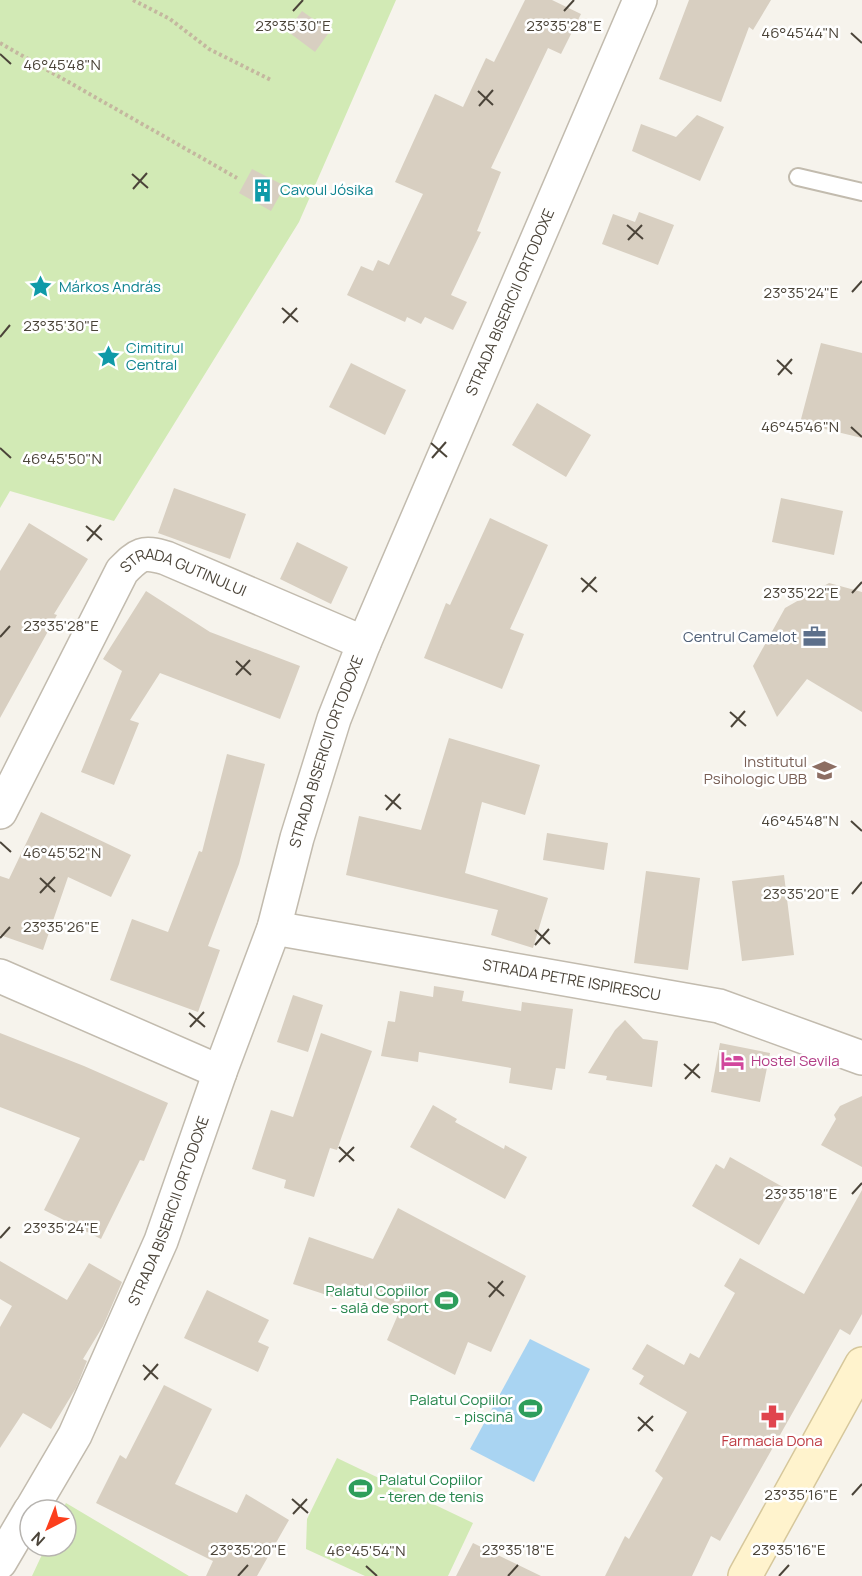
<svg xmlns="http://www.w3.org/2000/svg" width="862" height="1576" font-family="Manrope,sans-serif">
<rect width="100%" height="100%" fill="#f6f3ec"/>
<!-- green -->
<path fill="#d2eab5" d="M 0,0 L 396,0 L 299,222 L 114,521 L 10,491 L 0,508 Z
M 337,1458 L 473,1523 L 448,1576 L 365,1576 L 306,1549 L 307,1519 Z
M 66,1503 L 189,1576 L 32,1576 L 46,1546 L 66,1546 L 66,1510 L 62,1510 Z"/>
<!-- water -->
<path fill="#a9d4f2" d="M 530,1339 L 590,1369 L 534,1482 L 470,1449 Z"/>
<!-- building -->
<path fill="#d8cfc1" d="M 525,0 L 552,0 L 581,14 L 561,54 L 548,48 L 491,168 L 501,172 L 477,231 L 481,232 L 451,295 L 467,302 L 453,330 L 425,317 L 421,324 L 407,317 L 405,322 L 347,295 L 361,266 L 373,271 L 378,260 L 389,265 L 423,194 L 395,182 L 435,94 L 463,107 L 486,58 L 494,62 Z
M 689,0 L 771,0 L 753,30 L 749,27 L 721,102 L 659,79 Z
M 302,11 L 330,31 L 315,52 L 287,31 Z
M 697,115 L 724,127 L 700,181 L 632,151 L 641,124 L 676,137 Z
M 252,169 L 285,186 L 271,211 L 239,193 Z
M 639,212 L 674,225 L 658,265 L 602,244 L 613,214 L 635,222 Z
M 821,343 L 862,353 L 862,438 L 800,423 Z
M 351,363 L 406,390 L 385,435 L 329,407 Z
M 537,403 L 591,435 L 566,477 L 512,445 Z
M 174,488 L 246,514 L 230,559 L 158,533 Z
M 781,498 L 843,511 L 834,555 L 772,542 Z
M 490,518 L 548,545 L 510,629 L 524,634 L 502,689 L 424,658 L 446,603 L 450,605 Z
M 29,523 L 88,559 L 54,614 L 57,615 L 0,718 L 0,571 Z
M 297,542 L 348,567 L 331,604 L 280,579 Z
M 829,583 L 862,592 L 862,712 L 807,679 L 777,717 L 753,666 L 785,608 Z
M 146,591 L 210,632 L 300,666 L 280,719 L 160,673 L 130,720 L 139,723 L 114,785 L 81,772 L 122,671 L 103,659 Z
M 449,738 L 540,765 L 525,815 L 482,802 L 465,873 L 548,898 L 533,948 L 491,935 L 498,910 L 346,875 L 359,816 L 421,830 Z
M 227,754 L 265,764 L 239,864 L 208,946 L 220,950 L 198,1012 L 110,980 L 132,919 L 168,932 L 199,851 L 202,852 Z
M 41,812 L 131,855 L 111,897 L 68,877 L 43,950 L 0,935 L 0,876 L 9,879 Z
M 547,833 L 608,843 L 604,870 L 543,860 Z
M 646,871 L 700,878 L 688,970 L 634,963 Z
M 784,875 L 794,955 L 742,961 L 732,881 Z
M 434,986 L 464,991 L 462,1001 L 521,1011 L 522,1002 L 573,1009 L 565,1069 L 556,1068 L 552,1090 L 509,1083 L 511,1068 L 419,1052 L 418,1062 L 381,1056 L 388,1021 L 395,1022 L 400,991 L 433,997 Z
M 293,995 L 323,1005 L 308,1052 L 277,1042 Z
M 625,1020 L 643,1039 L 658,1041 L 652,1087 L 606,1080 L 607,1076 L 588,1073 L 615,1030 Z
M 0,1033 L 84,1066 L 168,1103 L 144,1161 L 140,1160 L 101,1239 L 44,1210 L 80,1138 L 0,1107 Z
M 321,1033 L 372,1051 L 337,1150 L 330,1148 L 314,1197 L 284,1188 L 286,1180 L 252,1169 L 271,1110 L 293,1117 Z
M 720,1043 L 770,1053 L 760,1102 L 711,1092 Z
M 862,1096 L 862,1167 L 821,1145 L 836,1119 L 834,1115 L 840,1106 Z
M 433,1105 L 457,1119 L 455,1122 L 504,1149 L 505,1145 L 527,1157 L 505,1199 L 410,1147 Z
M 730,1157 L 790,1191 L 759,1245 L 692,1206 L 716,1164 L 724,1169 Z
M 862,1190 L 862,1314 L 850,1335 L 840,1329 L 720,1541 L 711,1536 L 692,1576 L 605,1576 L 625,1536 L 629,1539 L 663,1478 L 655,1471 L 687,1412 L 639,1384 L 644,1376 L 632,1369 L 647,1344 L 684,1365 L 690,1353 L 699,1358 L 735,1293 L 724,1286 L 740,1258 L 804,1294 Z
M 398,1208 L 526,1276 L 491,1352 L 468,1342 L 455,1375 L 387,1340 L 400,1310 L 345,1284 L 339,1299 L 293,1284 L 309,1237 L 373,1259 Z
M 0,1261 L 67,1300 L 89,1263 L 122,1282 L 103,1326 L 83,1359 L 87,1361 L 76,1388 L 51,1429 L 23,1413 L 0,1448 L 0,1327 L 12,1306 L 0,1299 Z
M 207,1290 L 269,1320 L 258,1342 L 269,1347 L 258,1372 L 184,1338 Z
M 164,1385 L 212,1409 L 175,1484 L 237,1513 L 246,1494 L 289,1520 L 257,1576 L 206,1576 L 213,1561 L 96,1503 L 120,1455 L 126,1459 Z
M 473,1543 L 541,1576 L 456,1576 Z"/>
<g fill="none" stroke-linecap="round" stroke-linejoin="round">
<defs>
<path id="lane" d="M 798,177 L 862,192"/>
<g id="street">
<path id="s1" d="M 0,812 L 122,571 C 139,554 142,551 166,558 L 364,643"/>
<path id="s2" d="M 274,928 L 719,1006 L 862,1058"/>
<path d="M 0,976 L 220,1072"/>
<path id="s3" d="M 31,1510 L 75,1435 L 161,1241 L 220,1072 L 274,928 L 297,838 L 334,719 L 364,643 L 640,0"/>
<path d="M 0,1562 L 30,1511"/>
</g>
<path id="secondary" d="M 745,1576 L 862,1364"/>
</defs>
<!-- lane casing -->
<use href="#lane" stroke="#c2bbae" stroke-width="20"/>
<!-- street casing -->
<use href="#street" stroke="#c2bbae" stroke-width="36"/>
<!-- secondary casing -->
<use href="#secondary" stroke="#d6c79b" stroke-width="36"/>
<!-- path -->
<path stroke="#c4b79f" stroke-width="4" stroke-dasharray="3 3" stroke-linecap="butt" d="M 133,0 L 170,19 L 209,49 L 271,80
M 0,43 L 237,178"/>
<!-- lane -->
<use href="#lane" stroke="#fff" stroke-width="16"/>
<!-- street -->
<use href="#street" stroke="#fff" stroke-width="33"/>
<!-- secondary -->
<use href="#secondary" stroke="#fff3cd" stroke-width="33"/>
</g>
<!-- ticks -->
<path fill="none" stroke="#4b4439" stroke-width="2" d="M 293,11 L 303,0M 564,11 L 574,0M 851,33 L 862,43M 0,54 L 11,64M 478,91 L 493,105M 479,106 L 493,90M 132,174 L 148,188M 133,189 L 147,173M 627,225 L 643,239M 628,240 L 642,225M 852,292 L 862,281M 282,308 L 298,322M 283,323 L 297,308M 0,337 L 10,325M 777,360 L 792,374M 778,375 L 792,359M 851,427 L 862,437M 431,443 L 447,457M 0,448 L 11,458M 432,458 L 446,442M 86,526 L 102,540M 87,541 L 101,525M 581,578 L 597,592M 582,592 L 596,577M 852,593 L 862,582M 0,637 L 10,626M 236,661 L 251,675M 236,675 L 250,660M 730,712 L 746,726M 731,727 L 745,711M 385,795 L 401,809M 386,810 L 400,794M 851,821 L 862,831M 0,842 L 11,852M 40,878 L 55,892M 40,893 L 55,877M 852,894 L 862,882M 535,930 L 550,944M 0,938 L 10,927M 535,945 L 549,929M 189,1013 L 205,1027M 190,1027 L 204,1012M 684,1064 L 700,1078M 685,1079 L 699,1064M 339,1147 L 354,1161M 339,1162 L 354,1147M 852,1194 L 862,1183M 0,1238 L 10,1227M 488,1282 L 504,1296M 489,1297 L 503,1281M 143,1365 L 158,1379M 144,1380 L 158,1364M 638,1417 L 653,1431M 638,1431 L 653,1416M 852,1495 L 862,1484M 292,1499 L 308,1513M 293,1514 L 307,1499M 366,1566 L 377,1576M 238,1576 L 248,1565M 508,1576 L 518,1565M 779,1576 L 789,1565"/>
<!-- icons -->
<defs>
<symbol id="building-bare" viewBox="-9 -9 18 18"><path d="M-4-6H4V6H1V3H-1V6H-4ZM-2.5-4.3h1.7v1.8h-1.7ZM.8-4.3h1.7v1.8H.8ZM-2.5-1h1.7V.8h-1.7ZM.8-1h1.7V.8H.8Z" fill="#0f9aa8" stroke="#fff" stroke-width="2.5" paint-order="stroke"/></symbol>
<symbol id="sight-bare" viewBox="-9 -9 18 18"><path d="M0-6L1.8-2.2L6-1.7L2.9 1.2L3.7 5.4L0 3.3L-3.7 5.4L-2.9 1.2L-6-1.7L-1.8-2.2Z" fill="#0f9aa8" stroke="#fff" stroke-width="2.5" paint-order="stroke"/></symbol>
<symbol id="office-bare" viewBox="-9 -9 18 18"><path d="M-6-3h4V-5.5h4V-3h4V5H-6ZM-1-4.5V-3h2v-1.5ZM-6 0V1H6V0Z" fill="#5c6f8a" stroke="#fff" stroke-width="2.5" paint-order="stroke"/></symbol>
<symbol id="university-bare" viewBox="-9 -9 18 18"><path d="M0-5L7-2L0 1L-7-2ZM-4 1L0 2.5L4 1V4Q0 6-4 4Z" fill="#8d6e63" stroke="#fff" stroke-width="2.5" paint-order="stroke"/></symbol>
<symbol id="hotel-bare" viewBox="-9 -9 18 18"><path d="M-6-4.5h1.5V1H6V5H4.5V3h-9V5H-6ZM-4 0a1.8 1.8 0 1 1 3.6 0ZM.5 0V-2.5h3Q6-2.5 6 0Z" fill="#d1479c" stroke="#fff" stroke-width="2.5" paint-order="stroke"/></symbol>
<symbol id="stadium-bare" viewBox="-9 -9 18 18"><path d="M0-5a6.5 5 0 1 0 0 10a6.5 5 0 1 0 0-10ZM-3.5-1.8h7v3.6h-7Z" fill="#2e9e5b" stroke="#fff" stroke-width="2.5" paint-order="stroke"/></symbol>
<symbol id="pharmacy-bare" viewBox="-9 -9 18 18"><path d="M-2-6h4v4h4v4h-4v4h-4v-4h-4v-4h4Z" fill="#e0444e" stroke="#fff" stroke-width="2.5" paint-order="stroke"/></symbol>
</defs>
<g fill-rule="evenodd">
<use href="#building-bare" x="246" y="174" width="33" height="33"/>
<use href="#sight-bare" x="24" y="270" width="33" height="33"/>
<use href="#sight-bare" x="92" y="340" width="33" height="33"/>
<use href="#office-bare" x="798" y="620" width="33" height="33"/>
<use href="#university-bare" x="808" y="754" width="33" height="33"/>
<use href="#hotel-bare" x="716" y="1044" width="33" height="33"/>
<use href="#stadium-bare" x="430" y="1284" width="33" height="33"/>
<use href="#stadium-bare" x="514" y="1392" width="33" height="33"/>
<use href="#pharmacy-bare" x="756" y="1400" width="33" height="33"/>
<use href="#stadium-bare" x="344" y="1472" width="33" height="33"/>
</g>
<g text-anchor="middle" stroke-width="5" stroke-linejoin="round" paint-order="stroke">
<!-- culture labels -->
<g font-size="15" fill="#0d838f" stroke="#fff" text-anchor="start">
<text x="280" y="195">Cavoul Jósika</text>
<text x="59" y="292">Márkos András</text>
<text x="126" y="353">Cimitirul<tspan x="126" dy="17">Central</tspan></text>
</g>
<!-- street labels -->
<g font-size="15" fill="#4b4439" stroke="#fff">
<text dy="5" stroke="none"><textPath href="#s3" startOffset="1302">STRADA BISERICII ORTODOXE</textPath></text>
<text dy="5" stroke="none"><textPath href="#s1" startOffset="339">STRADA GUTINULUI</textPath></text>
<text dy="5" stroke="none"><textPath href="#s3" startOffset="816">STRADA BISERICII ORTODOXE</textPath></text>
<text dy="5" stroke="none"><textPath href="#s2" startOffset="302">STRADA PETRE ISPIRESCU</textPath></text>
<text dy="5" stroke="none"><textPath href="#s3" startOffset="330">STRADA BISERICII ORTODOXE</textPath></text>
</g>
<!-- service labels -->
<g font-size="15" fill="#4e5e75" stroke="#fff" text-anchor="end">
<text x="797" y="642">Centrul Camelot</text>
</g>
<!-- education labels -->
<g font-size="15" fill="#785e54" stroke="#fff" text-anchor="end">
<text x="807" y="767">Institutul<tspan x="807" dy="17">Psihologic UBB</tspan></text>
</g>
<!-- hotel labels -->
<g font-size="15" fill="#b23c85" stroke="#fff" text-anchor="start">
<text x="751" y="1066">Hostel Sevila</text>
</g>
<!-- leisure labels -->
<g font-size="15" fill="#27864d" stroke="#fff" text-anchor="end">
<text x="429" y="1296">Palatul Copiilor<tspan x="429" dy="17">- sală de sport</tspan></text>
<text x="513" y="1405">Palatul Copiilor<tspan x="513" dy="17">- piscină</tspan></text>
<text x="379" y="1485" text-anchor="start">Palatul Copiilor<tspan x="379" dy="17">- teren de tenis</tspan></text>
</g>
<!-- health labels -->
<g font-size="15" fill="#be3a42" stroke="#fff">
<text x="772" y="1446">Farmacia Dona</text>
</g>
</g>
<g font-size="15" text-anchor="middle" fill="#4b4439" stroke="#fff" stroke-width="5" stroke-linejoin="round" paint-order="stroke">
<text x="293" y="31">23°35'30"E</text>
<text x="564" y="31">23°35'28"E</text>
<text x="800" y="38">46°45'44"N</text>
<text x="62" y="70">46°45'48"N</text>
<text x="801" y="298">23°35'24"E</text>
<text x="61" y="331">23°35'30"E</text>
<text x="800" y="432">46°45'46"N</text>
<text x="62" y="464">46°45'50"N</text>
<text x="801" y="598">23°35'22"E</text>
<text x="61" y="631">23°35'28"E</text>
<text x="800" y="826">46°45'48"N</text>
<text x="62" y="858">46°45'52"N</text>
<text x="801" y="899">23°35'20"E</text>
<text x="61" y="932">23°35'26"E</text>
<text x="801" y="1199">23°35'18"E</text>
<text x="61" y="1233">23°35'24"E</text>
<text x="801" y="1500">23°35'16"E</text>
<text x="248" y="1555">23°35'20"E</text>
<text x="518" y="1555">23°35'18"E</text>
<text x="789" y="1555">23°35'16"E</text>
<text x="366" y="1556">46°45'54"N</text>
</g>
<!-- north arrow -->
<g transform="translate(48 1528) rotate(222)"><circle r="28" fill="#ffffff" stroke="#b7b4b0" stroke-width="1.5"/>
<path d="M0-4.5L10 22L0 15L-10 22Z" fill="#fc3f1d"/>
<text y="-9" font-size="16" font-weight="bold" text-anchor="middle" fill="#4b4439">N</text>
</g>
</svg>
